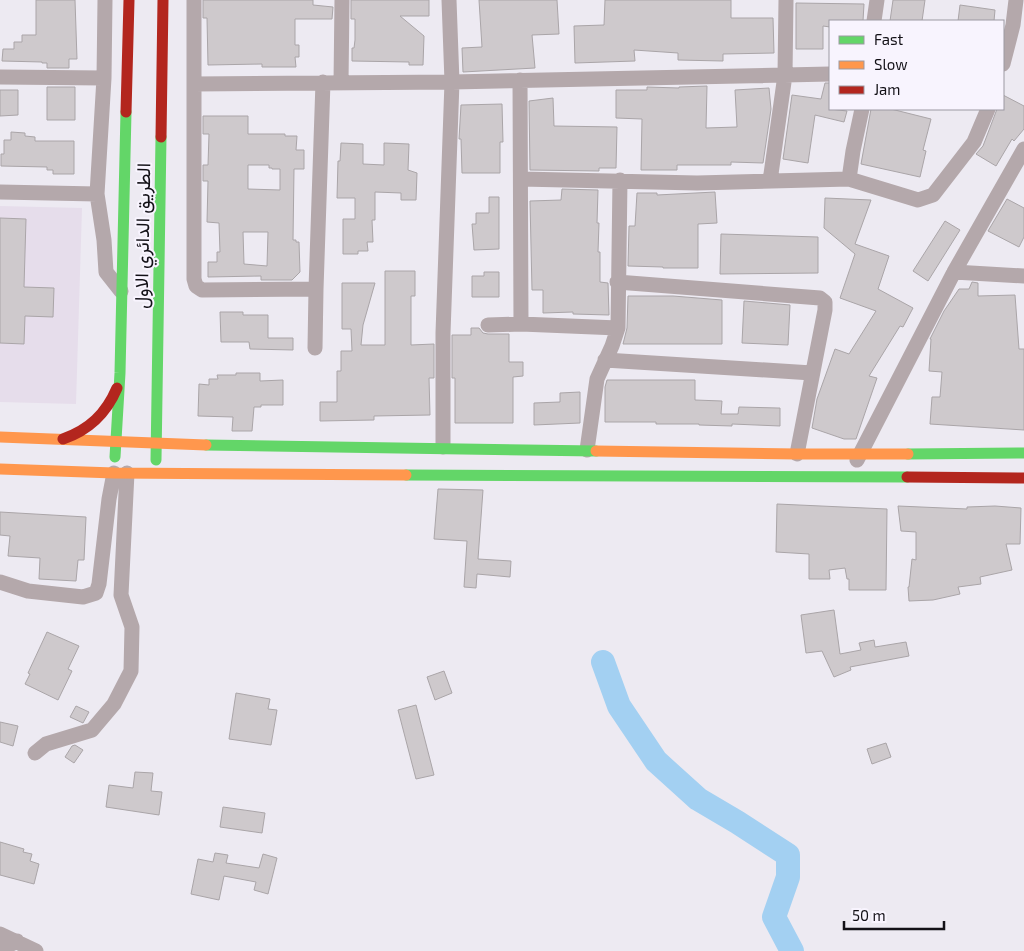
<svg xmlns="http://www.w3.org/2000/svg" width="1024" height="951" font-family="'Exo 2',Vazirmatn,sans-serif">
<rect width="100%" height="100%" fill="#edeaf2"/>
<!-- education -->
<path fill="#e6ddeb" d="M 0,206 L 82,208 L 76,404 L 0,402 Z"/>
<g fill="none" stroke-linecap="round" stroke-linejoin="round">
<!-- river -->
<path stroke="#a3d0f2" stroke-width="24" d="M 603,662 L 619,706 L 656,761 L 698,799 L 737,822 L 788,855 L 788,877 L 774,917 L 792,951"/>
</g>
<!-- building -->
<path fill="#cec9cc" stroke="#aaa5a8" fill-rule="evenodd" d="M 36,0 L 75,0 L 77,59 L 69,59 L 69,68 L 47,68 L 47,63 L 42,63 L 42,62 L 2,61 L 3,49 L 14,49 L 14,42 L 22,42 L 22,35 L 36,35 Z
M 203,0 L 313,0 L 313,5 L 333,7 L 332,19 L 295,19 L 295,45 L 299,45 L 299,57 L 295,57 L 296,67 L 262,67 L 262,64 L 208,65 L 207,18 L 203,18 Z
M 351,0 L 429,0 L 429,16 L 400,16 L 424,36 L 423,65 L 409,65 L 409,62 L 352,61 L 352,48 L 354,48 L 355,40 L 355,19 L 351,19 Z
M 479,0 L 557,0 L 559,34 L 532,35 L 535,68 L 463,72 L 462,48 L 482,47 Z
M 605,0 L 731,0 L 731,18 L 773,18 L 774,53 L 723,54 L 723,61 L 678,60 L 678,53 L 634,50 L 635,61 L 575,63 L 574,26 L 604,25 Z
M 893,0 L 925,0 L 922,21 L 890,21 Z
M 796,3 L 864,4 L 863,21 L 830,21 L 830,27 L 823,26 L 823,49 L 796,49 Z
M 960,5 L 995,10 L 994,21 L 958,21 Z
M 825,83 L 830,83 L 830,109 L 847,111 L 844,122 L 815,115 L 808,163 L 783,159 L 792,95 L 821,99 Z
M 707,86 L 706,128 L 737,127 L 735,90 L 769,88 L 771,109 L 763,163 L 731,162 L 731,165 L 677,165 L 677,170 L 641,170 L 642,119 L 616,118 L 616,90 L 647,90 L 647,87 L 679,88 L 679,87 Z
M 47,87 L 75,87 L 75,120 L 47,120 Z
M 0,90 L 18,90 L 18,115 L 0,116 Z
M 1003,95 L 1024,106 L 1024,129 L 1014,141 L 1012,139 L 996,166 L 976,154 L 983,146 L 997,109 L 1003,109 Z
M 553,98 L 554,126 L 617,127 L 616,168 L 599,168 L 599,171 L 530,170 L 529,101 Z
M 502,104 L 503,142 L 500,142 L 500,173 L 462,173 L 461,139 L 459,139 L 461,105 Z
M 871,109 L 891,109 L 931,119 L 923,150 L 926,151 L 920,177 L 861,164 Z
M 203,116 L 248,116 L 248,134 L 285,134 L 285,136 L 297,136 L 296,150 L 304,150 L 304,169 L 294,169 L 293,240 L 296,240 L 296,242 L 299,242 L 300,272 L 292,280 L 261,280 L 261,276 L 208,277 L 208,262 L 217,262 L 217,252 L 220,252 L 219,223 L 207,222 L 208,181 L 203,181 L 203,165 L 208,165 L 209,134 L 203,134 ZM 248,165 L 269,165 L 269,168 L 272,168 L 272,169 L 280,169 L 280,190 L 248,189 ZM 243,232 L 268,232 L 267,266 L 244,264 Z
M 11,132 L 25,133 L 25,136 L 35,137 L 35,141 L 74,141 L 74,174 L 53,174 L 53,170 L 47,170 L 47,167 L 1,166 L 1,154 L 4,154 L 4,140 L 11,140 Z
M 341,143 L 363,144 L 363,164 L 384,165 L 384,143 L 409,144 L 408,170 L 417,173 L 416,200 L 401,200 L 401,193 L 375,192 L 375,220 L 372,220 L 373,242 L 367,242 L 368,251 L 358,251 L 358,254 L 343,254 L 343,219 L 355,219 L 355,198 L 337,198 L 338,161 L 340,161 Z
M 562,189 L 598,190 L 597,223 L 599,223 L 598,252 L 600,252 L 600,282 L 608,283 L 609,315 L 573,314 L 573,312 L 543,313 L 543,290 L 532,290 L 530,201 L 561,200 Z
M 715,192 L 717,223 L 698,224 L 698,268 L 663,268 L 663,267 L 628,266 L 629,226 L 635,226 L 637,193 L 657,193 L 657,195 Z
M 489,197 L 499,197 L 499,249 L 474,250 L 472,224 L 476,224 L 476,213 L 489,213 Z
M 825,198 L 871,200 L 855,244 L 889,256 L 878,289 L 913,308 L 903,327 L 900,326 L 869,376 L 877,378 L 856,439 L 844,439 L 812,428 L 817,399 L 835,349 L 849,354 L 876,311 L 840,298 L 855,254 L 824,228 Z
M 1007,199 L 1024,208 L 1024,237 L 1019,247 L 988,231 Z
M 0,218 L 26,219 L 24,287 L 54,288 L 53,317 L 25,316 L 24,344 L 0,343 Z
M 945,221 L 960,230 L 928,281 L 913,271 Z
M 721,234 L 818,237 L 818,273 L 720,274 Z
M 385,271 L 415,271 L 415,296 L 411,296 L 411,345 L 434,344 L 434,378 L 429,378 L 430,415 L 374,416 L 374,420 L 320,421 L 320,402 L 337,402 L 337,371 L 341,371 L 341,351 L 352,351 L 351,329 L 342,329 L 342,283 L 375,283 L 363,325 L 361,345 L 385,345 Z
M 484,272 L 499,272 L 499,297 L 472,297 L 472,276 L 484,276 Z
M 972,282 L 978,283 L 978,296 L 1015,295 L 1019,349 L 1024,349 L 1024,430 L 930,424 L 932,397 L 940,397 L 942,372 L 929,371 L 931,339 L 930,339 L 944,311 L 959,289 L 969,289 Z
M 628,296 L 673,296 L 722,300 L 722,344 L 623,344 L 627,328 Z
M 744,301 L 790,305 L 788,345 L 742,343 Z
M 220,312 L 243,312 L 243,315 L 268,315 L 268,338 L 293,338 L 293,350 L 250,349 L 249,342 L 221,342 Z
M 471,328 L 479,328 L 483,333 L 488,334 L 509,334 L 509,362 L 523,362 L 523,376 L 513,377 L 513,423 L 455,423 L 455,378 L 452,378 L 452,335 L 471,335 Z
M 236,373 L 260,373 L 260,381 L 283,380 L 283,405 L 261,405 L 261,407 L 254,407 L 252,431 L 232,431 L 233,417 L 198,416 L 199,384 L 209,385 L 209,379 L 218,379 L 217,375 L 236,375 Z
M 607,380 L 695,380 L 695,400 L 722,401 L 721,414 L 738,414 L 739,407 L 778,408 L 780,408 L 780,426 L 732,424 L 732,426 L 699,425 L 699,424 L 656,424 L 656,422 L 605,422 L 605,387 Z
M 580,392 L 580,423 L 534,425 L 534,403 L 560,402 L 560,393 Z
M 438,489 L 483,490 L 478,559 L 511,561 L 510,577 L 477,574 L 476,588 L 464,587 L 467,541 L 434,539 Z
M 777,504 L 887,509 L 886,590 L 849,590 L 849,579 L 847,579 L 845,568 L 829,570 L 830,579 L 809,579 L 809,554 L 776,552 Z
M 898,506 L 967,509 L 967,507 L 995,506 L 1021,508 L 1020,544 L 1006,544 L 1012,570 L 980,577 L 981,584 L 958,587 L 960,594 L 933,600 L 909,601 L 908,587 L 909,587 L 912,559 L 916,560 L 916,532 L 901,531 Z
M 0,512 L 86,517 L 84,560 L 78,560 L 76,581 L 39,579 L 40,558 L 8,556 L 10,536 L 0,535 Z
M 834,610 L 840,654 L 861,650 L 859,643 L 874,640 L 875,647 L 906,642 L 909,656 L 850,667 L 851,670 L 834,677 L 822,651 L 806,653 L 801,615 Z
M 47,632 L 79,646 L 68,669 L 72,671 L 58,700 L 25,684 L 30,674 L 28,673 Z
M 444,671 L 452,693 L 435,700 L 427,677 Z
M 236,693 L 270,699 L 268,709 L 277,710 L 271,745 L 229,739 Z
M 416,705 L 434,775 L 416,779 L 398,710 Z
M 76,706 L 89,712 L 83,723 L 70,717 Z
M 0,722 L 18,726 L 13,746 L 0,742 Z
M 886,743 L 891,757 L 872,764 L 867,749 Z
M 75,745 L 83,750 L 74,763 L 65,757 L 72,746 Z
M 135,772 L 153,773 L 151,791 L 162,792 L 159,815 L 106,807 L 109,785 L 133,788 Z
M 223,807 L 265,813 L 262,833 L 220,827 Z
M 0,842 L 24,849 L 23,852 L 32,854 L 30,861 L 39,864 L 34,884 L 0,875 Z
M 215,853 L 228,855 L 226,863 L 259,868 L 263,854 L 277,858 L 268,894 L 254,890 L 256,882 L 224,876 L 219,900 L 191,894 L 198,859 L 213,862 Z"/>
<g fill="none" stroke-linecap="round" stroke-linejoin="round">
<!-- street -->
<path stroke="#b4a8ab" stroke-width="15" d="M 105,0 L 104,78 L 97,194 L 104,240 L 106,272 L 121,291
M 194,0 L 194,279 L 196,286 L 202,290 L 316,289
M 874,21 L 877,0
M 1003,64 L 1013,25 L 1016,0
M 0,77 L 104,78
M 341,83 L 342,0
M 194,84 L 452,82 L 830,74
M 521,179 L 697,183 L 849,179 L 918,200 L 933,195 L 974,142 L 988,109
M 849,179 L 853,151 L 862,109
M 770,181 L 785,75 L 786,0
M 0,192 L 97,194
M 954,272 L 1024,276
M 617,282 L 820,298 L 825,302 L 825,310 L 797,454
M 521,324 L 618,328
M 488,325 L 521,324 L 520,80
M 315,348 L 316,289 L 323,82
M 605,360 L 812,373
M 443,447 L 443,333 L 452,82 L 449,0
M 587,450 L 597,379 L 612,346 L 618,328 L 620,180
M 857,460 L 954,272 L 1024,149
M 0,582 L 28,591 L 83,597 L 96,593 L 99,584 L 109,499 L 114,473
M 35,753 L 46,744 L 92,730 L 114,704 L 131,671 L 132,627 L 121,595 L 127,473
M 0,934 L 36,951
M 0,950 L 17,941"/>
<!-- fast -->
<path stroke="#63d668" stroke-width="11" d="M 206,445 L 596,451
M 908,454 L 1024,453
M 115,457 L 120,373 L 126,112
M 156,460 L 161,137
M 406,475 L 907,477"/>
<!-- slow -->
<path stroke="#ff974d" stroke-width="11" d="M 0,437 L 206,445
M 596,451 L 797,454 L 908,454
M 0,469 L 114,473 L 406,475"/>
<!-- jam -->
<path stroke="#b3261e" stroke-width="11" d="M 126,112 L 129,0
M 161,137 L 163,0
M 63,439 C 89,430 106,414 117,388
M 907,477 L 1024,478"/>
</g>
<g text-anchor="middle" stroke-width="4" stroke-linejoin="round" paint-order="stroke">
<!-- street labels -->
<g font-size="19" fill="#131117" stroke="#f8f4fe">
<text transform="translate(142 236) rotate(-89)" y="7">الطريق الدائري الاول</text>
</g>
</g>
<!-- legend -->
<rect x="829" y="20" width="175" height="90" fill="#f8f4fe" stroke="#9c99a2"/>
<rect x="839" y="36" width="25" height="8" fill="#63d668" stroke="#9c99a2"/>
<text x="874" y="45" font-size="15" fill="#131117">Fast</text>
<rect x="839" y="61" width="25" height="8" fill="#ff974d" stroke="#9c99a2"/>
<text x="874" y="70" font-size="15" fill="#131117">Slow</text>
<rect x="839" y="86" width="25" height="8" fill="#b3261e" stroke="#9c99a2"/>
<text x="874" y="95" font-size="15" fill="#131117">Jam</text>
<!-- scale -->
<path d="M844 921v8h100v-8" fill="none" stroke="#131117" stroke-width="2.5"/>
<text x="852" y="921" font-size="15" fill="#131117" stroke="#f8f4fe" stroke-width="4" paint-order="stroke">50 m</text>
</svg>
